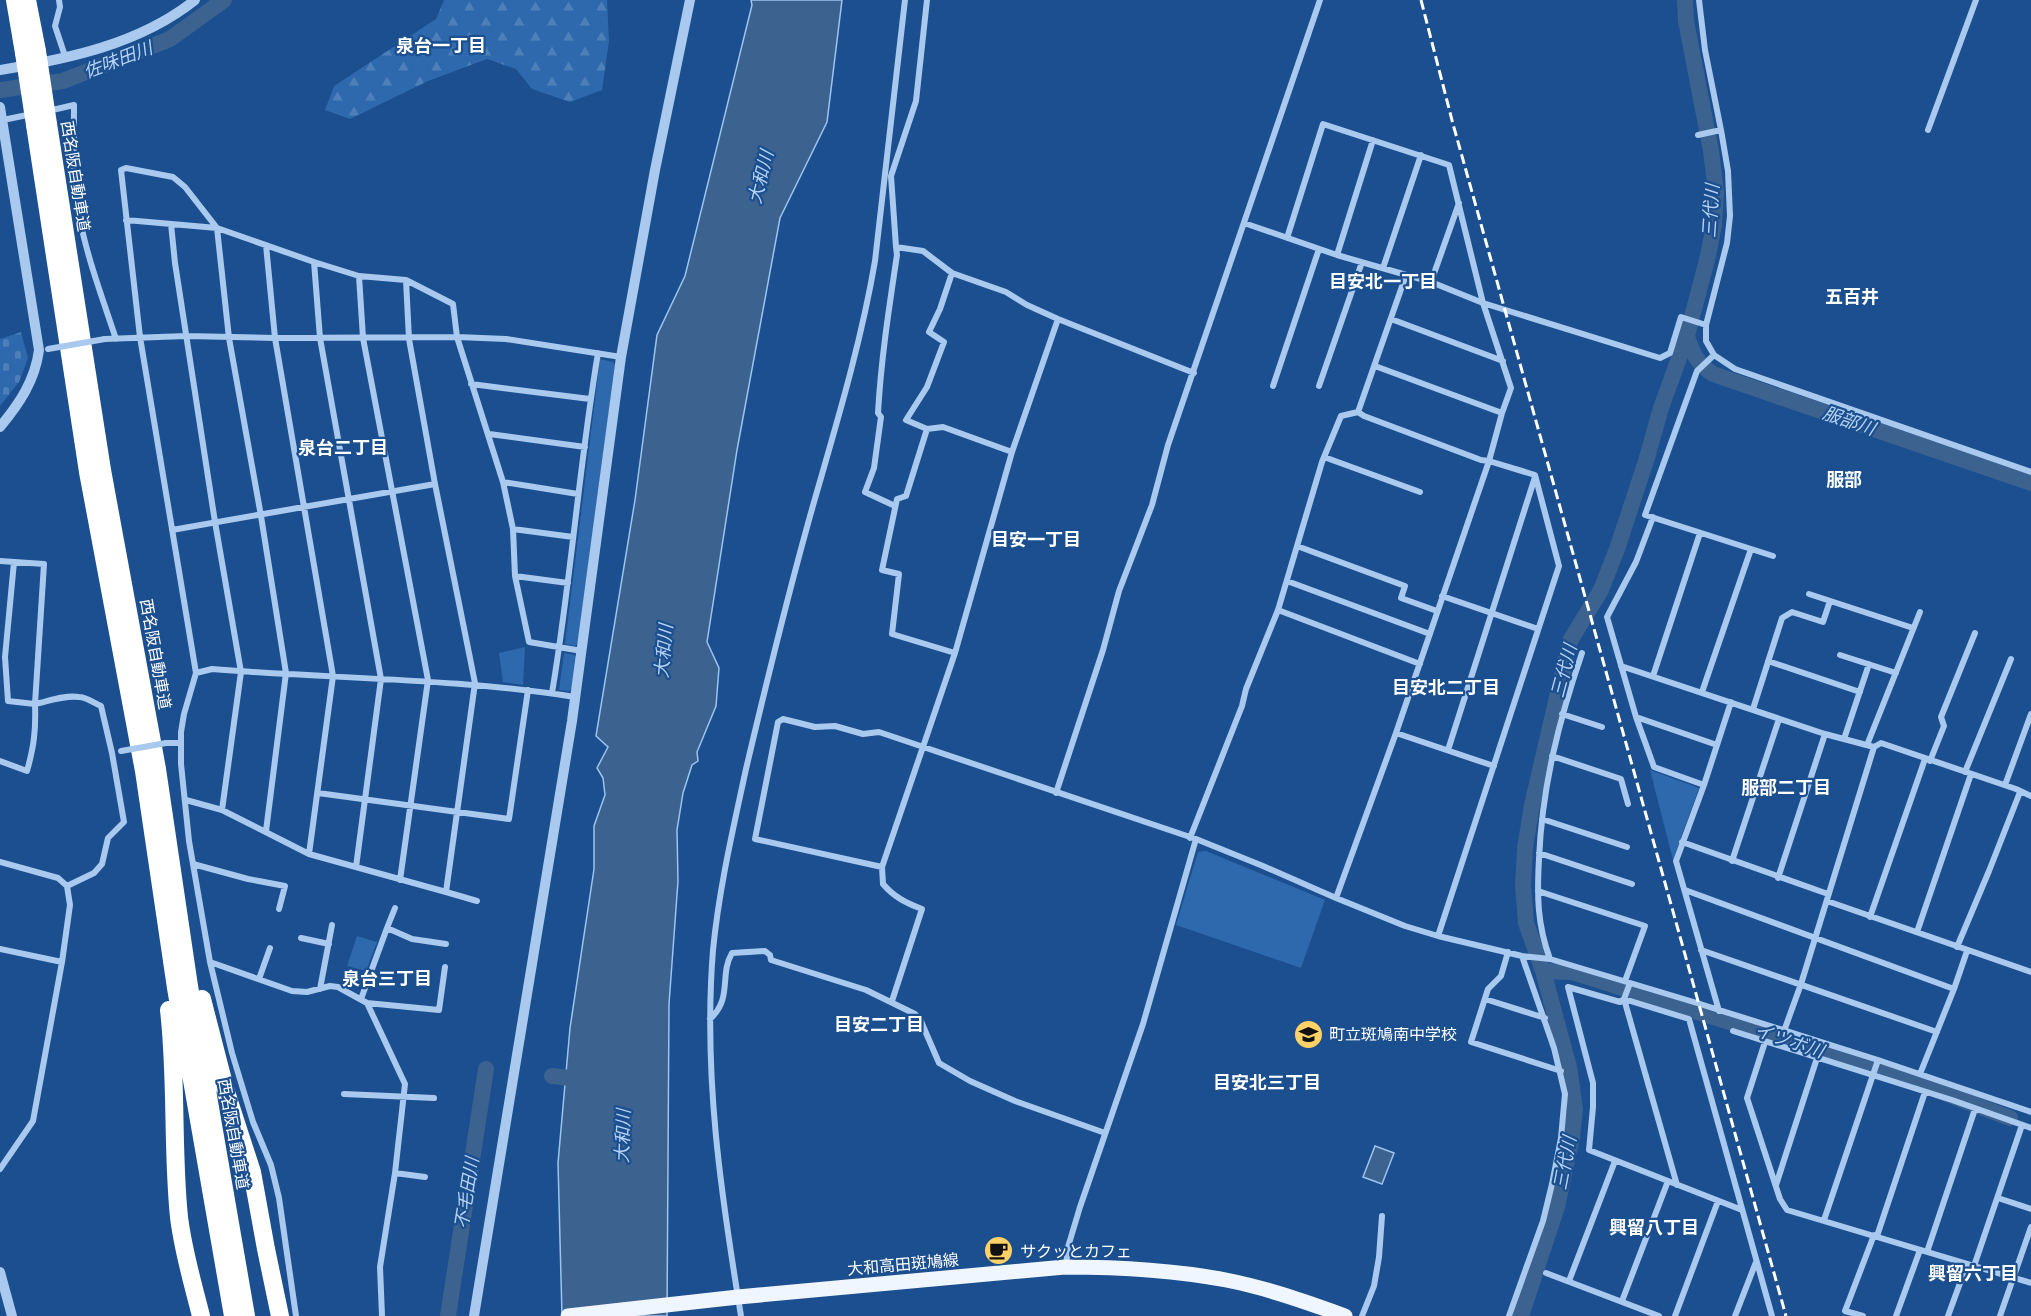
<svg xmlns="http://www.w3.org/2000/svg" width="2031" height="1316" font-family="Montserrat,'Noto Sans JP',sans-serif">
<defs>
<pattern id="forest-firs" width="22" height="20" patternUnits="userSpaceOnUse" patternTransform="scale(1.5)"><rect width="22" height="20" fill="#2e69ad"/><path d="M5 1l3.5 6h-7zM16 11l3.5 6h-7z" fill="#4d80b9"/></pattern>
<pattern id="cemetery-stones" width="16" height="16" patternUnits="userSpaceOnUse" patternTransform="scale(1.5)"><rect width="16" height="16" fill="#2e69ad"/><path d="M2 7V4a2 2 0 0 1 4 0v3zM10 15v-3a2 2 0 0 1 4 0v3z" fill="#4d80b9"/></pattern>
</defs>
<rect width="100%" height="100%" fill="#1b4f8f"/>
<!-- green -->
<path fill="#2e69ad" d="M 600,359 L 613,362 L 615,365 L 578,643 L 575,646 L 565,644 Z
M 525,647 L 523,685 L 503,682 L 499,653 Z
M 564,653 L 574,655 L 577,657 L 572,689 L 569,691 L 559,690 Z
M 1650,770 L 1699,788 L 1673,860 Z
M 1206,851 L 1325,900 L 1301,968 L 1176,925 L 1198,852 Z
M 357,936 L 377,942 L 366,971 L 347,966 Z"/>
<!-- forest -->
<path fill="url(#forest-firs)" d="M 444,0 L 607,0 L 609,41 L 602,90 L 570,102 L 532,89 L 516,69 L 487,59 L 428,81 L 350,119 L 325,110 L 334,86 L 436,19 Z"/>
<!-- cemetery -->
<path fill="url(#cemetery-stones)" d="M 21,332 L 28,358 L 19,382 L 0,406 L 0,339 Z"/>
<!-- water -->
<path fill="#3c6290" stroke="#9cc4f0" stroke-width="1.5" d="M 751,0 L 842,0 L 827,122 L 780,218 L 737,450 L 707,642 L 719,668 L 716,706 L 697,752 L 698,761 L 692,765 L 683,793 L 677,830 L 678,881 L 669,1004 L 667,1316 L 562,1316 L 558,1163 L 570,1028 L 594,869 L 594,826 L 605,795 L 603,778 L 597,768 L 608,747 L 596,736 L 635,500 L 657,335 L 685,276 L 752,5 Z
M 1375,1146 L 1394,1153 L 1382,1184 L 1363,1177 Z"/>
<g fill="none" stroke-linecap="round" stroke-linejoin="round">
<!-- river -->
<path stroke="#3c6290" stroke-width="16" d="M 0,90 L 63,81 L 170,39 L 224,0
M 1687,336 C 1692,353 1698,364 1713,374 L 2031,483
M 1543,971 L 1572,972 L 1902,1077 L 2010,1118
M 552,1076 L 588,1080
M 448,1316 L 486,1069
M 1521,1316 L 1557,1207 L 1572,1137 L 1575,1109 L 1569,1067 L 1543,971 L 1526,923 L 1523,885 L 1525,848 L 1532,805 L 1570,641 L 1601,590 L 1617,549 L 1646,461 L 1661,408 L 1687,336 L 1708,256 L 1714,225 L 1716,193 L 1711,151 L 1686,21 L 1685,0"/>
<!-- minor -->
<path stroke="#a9c9ee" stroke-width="6" d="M 59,0 L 60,7 L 55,26 L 66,59
M 927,0 L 916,101 L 891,176 L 896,247 L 923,251 L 952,273 L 1006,292 L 1027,305 L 1058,319 L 1194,373
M 1699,0 L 1705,50 L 1721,130 L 1728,171 L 1730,216 L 1727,243 L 1706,325 L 1706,341 L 1714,355 L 1735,369 L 2031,472
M 48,111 L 74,105 C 74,143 72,182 80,220 C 88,260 103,300 116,339
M 3,120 L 32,114
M 1928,130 L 1976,0
M 1698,135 L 1721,130
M 126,220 L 217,228 L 229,338 L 261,516 L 286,673 L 266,831
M 1244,223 L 1337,255 L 1431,282 L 1483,303 L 1660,358 L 1670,353 L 1681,317 L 1706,325
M 171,224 L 175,263 L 215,522 L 241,672 L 222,810
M 1287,238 L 1323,124 L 1449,165 L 1483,303 L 1511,388 L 1502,413 L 1489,461 L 1396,733 L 1336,898
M 266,245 L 275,338 L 333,676 L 309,854
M 1337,255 L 1373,140
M 314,262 L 320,338 L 381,679 L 356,867
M 1383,268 L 1421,155
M 952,273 L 940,309 L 929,332 L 944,342 L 927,387 L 906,420 L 927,429 L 943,427 L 1012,452
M 359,276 L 363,338 L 428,680 L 400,880
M 1431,282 L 1459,203
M 1391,319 L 1503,361
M 105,339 L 186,336 L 275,338 L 457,337 L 506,339 L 621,357
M 1714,355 L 1697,371 L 1645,515 L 1773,556
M 1375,366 L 1502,413
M 471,384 L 590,399
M 1273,386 L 1319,249
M 1319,386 L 1362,262
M 1358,412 L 1406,275
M 927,429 L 906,496 L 897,499 L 882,570 L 899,574 L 892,634 L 955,653
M 489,434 L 585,447
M 1324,457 L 1420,492
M 503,482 L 578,494
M 895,506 L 865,492 L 874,468 L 881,417 L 878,413 C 881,360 889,308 897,255 L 896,247
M 1653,517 L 1636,562 L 1607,617 L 1636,717 L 1654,767 L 1704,785
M 513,529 L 573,537
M 172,530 L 435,484
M 1297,546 L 1405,586 L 1401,598 L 1437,611
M 0,561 L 44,564 L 35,704 L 8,701 L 5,657 L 14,562
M 515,576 L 568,583
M 1287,581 L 1430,634
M 1809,594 L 1913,628
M 1442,596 L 1538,629
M 1278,610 L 1420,664
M 1840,655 L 1896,673
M 1768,661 L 1860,692
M 1621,666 L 1825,734 L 1874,747 L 1881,743 L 2016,789 L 2031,796
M 196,673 L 212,669 C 333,679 454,678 575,697
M 1653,676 L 1700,533
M 1702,692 L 1751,549
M 552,693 C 571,580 579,466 598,353
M 1753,709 L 1782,618 L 1792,612 L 1823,622 L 1830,601
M 1562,714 L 1602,727
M 1636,717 L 1717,745
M 1396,733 L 1494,766
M 1844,739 L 1869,664
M 166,743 L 181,743
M 1867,745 L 1920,612
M 1448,750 L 1535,477
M 1552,756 L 1621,779 L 1628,804
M 0,761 L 27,771 C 34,746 36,730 35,704 C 49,701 64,695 79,697 C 86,697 94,703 101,706 L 112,753 L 124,822 L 108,838 L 102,864 L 94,873 L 67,886
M 1930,761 L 1944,726 L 1941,717 L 1975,633
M 1965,772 L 2011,659
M 2005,785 L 2031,714
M 318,793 L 509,819 L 528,690
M 1056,793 L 1103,650 L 1119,591 L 1152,505 L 1168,445 L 1320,0
M 186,800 L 222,810 L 309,854 L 446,892 L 475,683 L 435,484 L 409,339 L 406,280
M 1542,819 L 1627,847
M 1190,838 L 1242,706 L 1246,689 L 1278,610 L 1322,462 L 1341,416 L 1358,412 L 1364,416 L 1481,460 L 1489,461 L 1535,475 L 1559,566 L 1438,936
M 1682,842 L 1828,894
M 1539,853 L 1632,884
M 1732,861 L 1779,719
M 0,862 L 58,878 L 67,886 L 70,905 L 62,962 L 33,1121 L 0,1169
M 193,864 L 248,879 L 285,886 L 279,909
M 882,867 L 755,839 L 778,722 L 783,719 L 815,727 L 835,726 L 863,734 L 879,732 L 1196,839 L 1263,866 L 1336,898 L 1405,926 L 1438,936 L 1522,956 L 1550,959 L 1697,1003 L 1878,1060 L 2031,1112
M 1778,878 L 1825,734
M 1685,890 L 1954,989
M 1538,891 L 1645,926 L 1625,981
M 446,892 L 477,901
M 1827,901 L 2031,972
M 1870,917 L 1925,759
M 387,928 L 395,908
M 1917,932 L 1971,774
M 301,938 L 329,944
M 1957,947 L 1989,871 L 2020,792
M 0,949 L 62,962
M 1701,950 L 1937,1032
M 1508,952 L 1501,976 L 1488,989 L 1471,1042 L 1561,1071
M 1550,959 C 1537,924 1537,895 1539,859 C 1542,787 1559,720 1582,653
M 210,962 L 292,991 L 307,992 L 330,986 L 338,987 L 367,1003 L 439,1010 L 445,967
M 259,979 L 270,948
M 1630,983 L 1624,999 L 1677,1185
M 320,989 L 332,925
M 361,999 L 387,928 L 412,939 L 446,944
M 1485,999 L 1545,1018
M 892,1001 L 922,909 C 906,903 894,897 883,884 L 882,867 L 955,653 L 1012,452 L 1058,319
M 367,1003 L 405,1084 L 395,1173 L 380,1267 L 382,1316
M 1719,1011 L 1676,861 L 1704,785 L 1731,702
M 710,1019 C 733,998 719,975 732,953 L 765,951 L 770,955 L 771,960 L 866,990 L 915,1014 L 920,1019 L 939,1063 L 970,1081 L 1015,1101 L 1105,1133
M 1733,1031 L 1952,1100 L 2031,1128
M 1784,1031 L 1801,984 L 1874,747
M 1765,1042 L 1747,1098 L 1780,1199 L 1787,1210 L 2031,1283
M 1920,1074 L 1954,989 L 1967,951
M 344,1094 L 434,1098
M 395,1173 L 425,1177
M 1776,1185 L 1817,1058
M 1998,1198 L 2031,1209
M 1742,1210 L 1589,1150 L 1593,1107 L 1593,1083 L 1568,987 L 1620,1002 L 1624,999 L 1689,1019 L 1772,1316
M 1824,1220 L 1878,1060
M 1877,1236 L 1925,1092
M 1927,1252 L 1975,1109
M 1066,1266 L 1068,1247 L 1080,1207 L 1143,1024 L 1196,839
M 1974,1266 L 2022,1125
M 1546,1273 L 1659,1316
M 1569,1281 L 1615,1161
M 1622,1301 L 1668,1181
M 296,1316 L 279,1198 L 271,1165 L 253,1122 L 232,1053 L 210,962 L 189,841 L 181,764 L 181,732 L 184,714 L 196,673 L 140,337 L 121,170 L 126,168 L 173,177 L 185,187 L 217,228 L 314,262 L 359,276 L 406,280 L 453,304 L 457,337 L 503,482 L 513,529 L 515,576 L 529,642 L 582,651
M 741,1316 C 721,1194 703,1074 713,950 C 719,889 733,829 746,769 C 767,680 789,590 814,502 C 837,422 861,343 875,261 L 905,0
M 1362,1316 L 1374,1286 L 1379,1257 L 1382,1216
M 1509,1316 L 1543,1221 L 1552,1184 L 1561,1138 L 1565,1094 L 1554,1048 L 1522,956
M 1675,1316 L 1718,1201
M 1735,1316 L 1756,1262
M 1863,1316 L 1845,1311 L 1874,1235
M 1896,1316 L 1920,1250
M 1948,1316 L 1967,1264
M 2000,1316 L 2031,1227"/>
<!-- tertiary -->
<path stroke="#a9c9ee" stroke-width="10" d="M 0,70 C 68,59 140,44 195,0
M 0,107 L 39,350 C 35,381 19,404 0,427
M 0,1272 L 12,1316
M 474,1316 L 572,721 L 621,357 L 655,170 L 690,0"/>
<!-- primary -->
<path stroke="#f0f6ff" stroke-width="15" d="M 568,1316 L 738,1297 L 1065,1267 C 1119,1267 1173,1270 1226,1280 C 1267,1288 1306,1302 1345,1316"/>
<!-- motorway -->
<path stroke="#fff" stroke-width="18" d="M 15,0 L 24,53
M 27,0 L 37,51
M 48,124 L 102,470 L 157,769 L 189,986 L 246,1316
M 35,125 L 88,472 L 144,771 L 176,988 L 233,1316
M 202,999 L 226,1092 L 252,1172 L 266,1249 L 280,1316
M 169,1010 C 177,1079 172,1149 179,1217 C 183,1251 193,1284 201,1316"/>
<!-- rail -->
<path stroke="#fff" stroke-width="3" stroke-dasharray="10 4.5" stroke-linecap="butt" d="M 1421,0 L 1453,124 L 1786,1316"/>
<!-- minor-bridge -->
<path stroke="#a9c9ee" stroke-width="6" d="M 48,349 L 105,339
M 121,751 L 166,743"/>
<!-- motorway-bridge -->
<path stroke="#fff" stroke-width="18" d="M 37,51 L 48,124
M 24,53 L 35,125"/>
</g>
<!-- icons -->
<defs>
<symbol id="school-disc" viewBox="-11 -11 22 22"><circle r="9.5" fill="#ffd166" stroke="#1b4f8f"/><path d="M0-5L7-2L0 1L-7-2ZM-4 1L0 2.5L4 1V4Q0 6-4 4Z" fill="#111"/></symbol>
<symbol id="cafe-disc" viewBox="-11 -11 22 22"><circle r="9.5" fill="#ffd166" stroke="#1b4f8f"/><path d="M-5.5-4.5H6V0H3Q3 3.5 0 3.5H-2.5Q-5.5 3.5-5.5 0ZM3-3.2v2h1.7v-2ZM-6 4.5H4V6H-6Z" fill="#111"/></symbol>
</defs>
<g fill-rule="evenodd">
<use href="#school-disc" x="1292" y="1018" width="33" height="33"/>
<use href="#cafe-disc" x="982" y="1234" width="33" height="33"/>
</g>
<g text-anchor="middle" stroke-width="4.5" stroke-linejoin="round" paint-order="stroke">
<!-- street labels -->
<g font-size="16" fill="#fff" stroke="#1b4f8f">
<text transform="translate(76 176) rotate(81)" y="6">西名阪自動車道</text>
<text transform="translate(156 654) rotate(80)" y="6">西名阪自動車道</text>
<text transform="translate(234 1134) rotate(80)" y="6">西名阪自動車道</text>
<text transform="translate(903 1264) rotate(-5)" y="6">大和高田斑鳩線</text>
</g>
<!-- poi labels -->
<g font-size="16" fill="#fff" stroke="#1b4f8f" text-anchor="start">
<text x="1329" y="1040">町立斑鳩南中学校</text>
<text x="1020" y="1257">サクッとカフェ</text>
</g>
<!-- neighbourhood labels -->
<g font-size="18" font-weight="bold" fill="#fff" stroke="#1b4f8f">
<text x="441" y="52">泉台一丁目</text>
<text x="1383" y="288">目安北一丁目</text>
<text x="1852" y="303">五百井</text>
<text x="343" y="454">泉台二丁目</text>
<text x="1844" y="486">服部</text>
<text x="1036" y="546">目安一丁目</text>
<text x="1446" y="694">目安北二丁目</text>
<text x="1786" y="794">服部二丁目</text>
<text x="387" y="985">泉台三丁目</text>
<text x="879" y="1031">目安二丁目</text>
<text x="1267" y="1089">目安北三丁目</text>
<text x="1654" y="1234">興留八丁目</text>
<text x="1973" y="1280">興留六丁目</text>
</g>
<!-- water labels -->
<g font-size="18" font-style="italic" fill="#b5d3f5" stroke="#1b4f8f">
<text transform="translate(118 60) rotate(-21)" y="6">佐味田川</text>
<text transform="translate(761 177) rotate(-76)" y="6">大和川</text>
<text transform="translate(1711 211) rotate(-86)" y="6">三代川</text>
<text transform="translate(1849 421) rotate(19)" y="6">服部川</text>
<text transform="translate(664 651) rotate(-85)" y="6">大和川</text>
<text transform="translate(1564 671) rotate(-75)" y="6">三代川</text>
<text transform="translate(1789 1041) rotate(18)" y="6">イツボ川</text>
<text transform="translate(623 1136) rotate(-88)" y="6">大和川</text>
<text transform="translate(1565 1163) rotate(-79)" y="6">三代川</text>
<text transform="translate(467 1193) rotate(-81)" y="6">不毛田川</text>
</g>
</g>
</svg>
